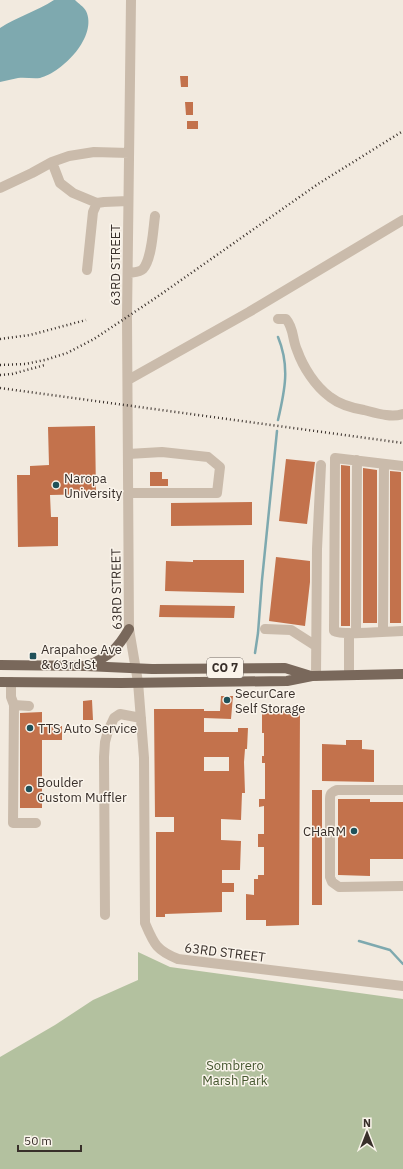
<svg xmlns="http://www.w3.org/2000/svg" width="403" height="1169" font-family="'IBM Plex Sans',sans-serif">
<rect width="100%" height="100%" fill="#f2eadf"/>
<!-- green -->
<path fill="#b3c19f" d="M 138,952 L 170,967 L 403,999 L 403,1169 L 0,1169 L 0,1057 L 55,1025 L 93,1000 L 138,980 Z"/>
<!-- water -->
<path fill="#7ea9af" d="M 54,0 L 75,0 C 78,3 84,7 86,11 C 98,36 63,72 40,78 C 33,79 25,77 18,78 C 12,79 6,81 0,82 L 0,28 C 17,17 37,11 54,0 Z"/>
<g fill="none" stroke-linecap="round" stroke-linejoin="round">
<!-- stream -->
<path stroke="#7ea9af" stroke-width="2.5" d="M 278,420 C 285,390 290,366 278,337
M 255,653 L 258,633 L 262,580 L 277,431
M 359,941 L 390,950 L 403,964"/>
</g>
<!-- building -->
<path fill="#c3724c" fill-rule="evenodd" d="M 180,76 L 188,76 L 188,87 L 181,87 Z
M 185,102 L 193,102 L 193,115 L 186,115 Z
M 187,121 L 198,121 L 198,129 L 187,129 Z
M 95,426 L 96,494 L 50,495 L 51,517 L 58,517 L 58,546 L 18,547 L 17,475 L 30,475 L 30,466 L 49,465 L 48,427 Z
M 286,459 L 315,462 L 307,524 L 279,521 Z
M 341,465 L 350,466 L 350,626 L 341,626 Z
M 363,468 L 377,470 L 377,623 L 363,623 Z
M 390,471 L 401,472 L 401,623 L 390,623 Z
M 150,472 L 162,472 L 162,479 L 168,479 L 168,486 L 150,486 Z
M 252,502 L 252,525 L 171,526 L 171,503 Z
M 276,557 L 310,561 L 310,582 L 305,626 L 291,624 L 269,621 Z
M 193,560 L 244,560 L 244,593 L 165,591 L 166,561 L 193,562 Z
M 160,605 L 235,606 L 234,618 L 159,617 Z
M 221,696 L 233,696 L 231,719 L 204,718 L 204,732 L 238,732 L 238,728 L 248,728 L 247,749 L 245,749 L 244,762 L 245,793 L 242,793 L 241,820 L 221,819 L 221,840 L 241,841 L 240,870 L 222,870 L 222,883 L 234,883 L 234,892 L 222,892 L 222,912 L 165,914 L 165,917 L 156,917 L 156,832 L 174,832 L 174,817 L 155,817 L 154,709 L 204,709 L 204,711 L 220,711 ZM 204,757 L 229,757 L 229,771 L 204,771 Z
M 92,700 L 93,720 L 83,720 L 83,701 Z
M 288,708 L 300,708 L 299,925 L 266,926 L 266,920 L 246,920 L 246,894 L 254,895 L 254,879 L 258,879 L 258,875 L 264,875 L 264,847 L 258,847 L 258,834 L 264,834 L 264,806 L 259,807 L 259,799 L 265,799 L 265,763 L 262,763 L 262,756 L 264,756 L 264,733 L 262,733 L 262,711 L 288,711 Z
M 42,712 L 42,727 L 62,726 L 62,740 L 42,740 L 42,808 L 20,808 L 20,713 Z
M 346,740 L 362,740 L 362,749 L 374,750 L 374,782 L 322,781 L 322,744 L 346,745 Z
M 312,790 L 322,790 L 322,905 L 312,905 Z
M 338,799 L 370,799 L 370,802 L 403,802 L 403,859 L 370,859 L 370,876 L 338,875 Z"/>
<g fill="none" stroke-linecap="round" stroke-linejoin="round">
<!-- minor -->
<path stroke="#cabbab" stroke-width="10" d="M 131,0 L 127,318 L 129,629 L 138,682 L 144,758 L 145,923 C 154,944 156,950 178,959 L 403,986
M 52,162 L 60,183 L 73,193 L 97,203
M 0,188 L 32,173 L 52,162 L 69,156 L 94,152 L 129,153
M 87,270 L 93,212 L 97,203 L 104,202 L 128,201
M 128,273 C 132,272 139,273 143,269 C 152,259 153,230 155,216
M 278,319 L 286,319 C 294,328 292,339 297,350 C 303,367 315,386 330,397 C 339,404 352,408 364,410 C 376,413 391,418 403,414
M 128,380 L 249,312 L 403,220
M 128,454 L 162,452 L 208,457 L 220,467 L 217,493 L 128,493
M 403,466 L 335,458 L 334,631 C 342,636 391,631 403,631
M 265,629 L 291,630 L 316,646
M 383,631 L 384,464
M 349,633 L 349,675
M 356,633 L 357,460
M 316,676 L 317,549 L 321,465
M 11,682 L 11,697 L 14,705 L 29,706
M 14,705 L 13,823 L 36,823
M 403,790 L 337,790 C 332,792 330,793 330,799 L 330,877 L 332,882 L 339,887 L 403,886
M 105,915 L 104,757 L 105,742 L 108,731 L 114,718 L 120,714 L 141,718"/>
<!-- major -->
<path stroke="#79685b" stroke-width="10" d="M 0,665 L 85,666 L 152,669 L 285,668 L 311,676
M 88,665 C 109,657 118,648 129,629
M 0,682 L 121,683 L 287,681 L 312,676 L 403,674"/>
<!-- rail -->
<path stroke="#382f2a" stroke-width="2.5" stroke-dasharray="1 3" stroke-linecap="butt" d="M 0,339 L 30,335 L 86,320
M 0,365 L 25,364 L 45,360 L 67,353 L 94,339 L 157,297 L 318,184 L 403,131
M 0,375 L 12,374 L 45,365
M 0,388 L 403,443"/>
</g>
<!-- markers -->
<g fill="#205159" stroke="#faf4eb" stroke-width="1.5">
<circle cx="56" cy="485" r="4"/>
<rect x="29" y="652" width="8" height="8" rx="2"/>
<circle cx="227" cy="700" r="4"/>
<circle cx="30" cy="728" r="4"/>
<circle cx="29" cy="789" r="4"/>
<circle cx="354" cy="831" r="4"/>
</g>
<g text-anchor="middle" stroke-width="3" stroke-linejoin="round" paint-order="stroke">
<!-- shield labels -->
<rect fill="#faf4eb" stroke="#726a64" stroke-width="1" x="207" y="658" width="36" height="20" rx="3"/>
<g font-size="12" font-weight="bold" fill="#382f2a">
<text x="225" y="672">CO 7</text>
</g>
<!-- street labels -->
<g font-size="13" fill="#382f2a" stroke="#faf4eb">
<text transform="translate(115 265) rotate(-90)" y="5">63RD STREET</text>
<text transform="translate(116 589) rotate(-91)" y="5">63RD STREET</text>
<text transform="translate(225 952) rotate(7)" y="5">63RD STREET</text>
</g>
<!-- poi labels -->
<g font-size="13" fill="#382f2a" stroke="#faf4eb" text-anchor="start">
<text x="64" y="483">Naropa<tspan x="64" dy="15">University</tspan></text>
<text x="41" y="654">Arapahoe Ave<tspan x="41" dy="15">&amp; 63rd St</tspan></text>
<text x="235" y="698">SecurCare<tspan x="235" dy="15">Self Storage</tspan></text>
<text x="38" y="733">TTS Auto Service</text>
<text x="37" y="787">Boulder<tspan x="37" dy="15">Custom Muffler</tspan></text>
<text x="346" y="836" text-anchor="end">CHaRM</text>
</g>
<!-- park labels -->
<g font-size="13" fill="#44562e" stroke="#faf4eb">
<text x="235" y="1070">Sombrero<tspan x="235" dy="15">Marsh Park</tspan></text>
</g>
</g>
<!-- north arrow -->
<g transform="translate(367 1133)" stroke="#faf4eb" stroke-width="3" paint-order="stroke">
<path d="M0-3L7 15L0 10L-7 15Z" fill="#382f2a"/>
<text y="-6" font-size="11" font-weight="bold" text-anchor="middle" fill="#382f2a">N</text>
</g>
<!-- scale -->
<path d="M18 1145v6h63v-6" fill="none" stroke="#382f2a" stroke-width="2"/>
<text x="24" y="1145" font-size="12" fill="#382f2a" stroke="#faf4eb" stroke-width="3" paint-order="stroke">50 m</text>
</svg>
